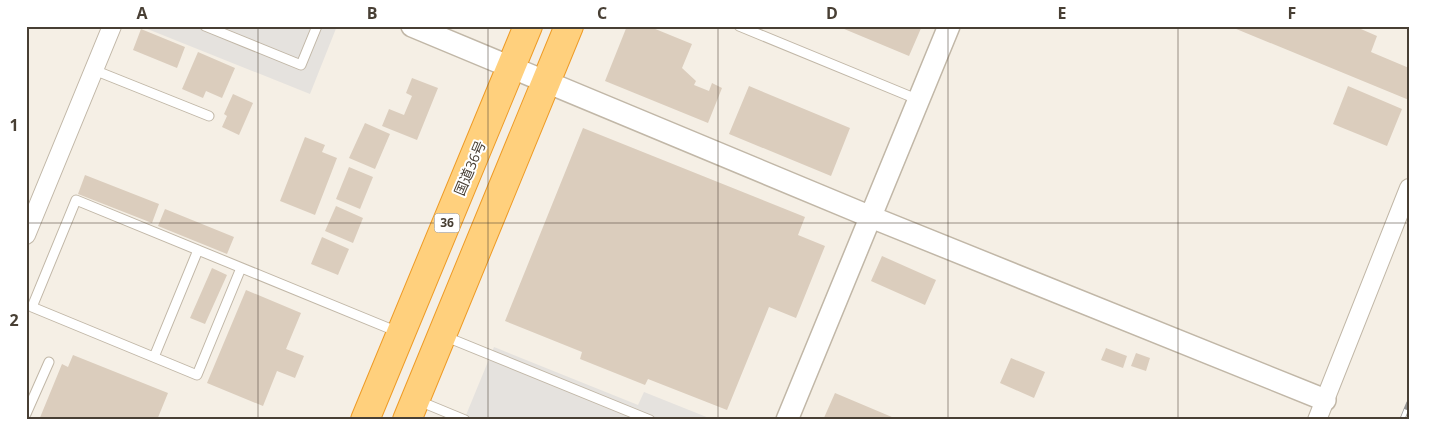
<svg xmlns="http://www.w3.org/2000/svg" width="1435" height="446" font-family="'Open Sans','Noto Sans JP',sans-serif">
<rect width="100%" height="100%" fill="#f5efe5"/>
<!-- parking -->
<path fill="#e5e2de" d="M 140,26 L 337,26 L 310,94 Z
M 494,347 L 638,405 L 644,392 L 714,420 L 464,420 Z"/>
<!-- building -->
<path fill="#dbcdbd" d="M 627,26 L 648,26 L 692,44 L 682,68 L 696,81 L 694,85 L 709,91 L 712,83 L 722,88 L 708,123 L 605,81 Z
M 837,26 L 922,26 L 909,56 Z
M 1229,26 L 1354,26 L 1377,36 L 1371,52 L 1409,68 L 1409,100 Z
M 141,29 L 185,47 L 177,68 L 133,50 Z
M 198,52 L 235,68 L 222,98 L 206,91 L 203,98 L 182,89 Z
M 412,78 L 438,88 L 417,140 L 382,126 L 389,109 L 404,115 L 412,96 L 406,93 Z
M 749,86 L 850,128 L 831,176 L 729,134 Z
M 1348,86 L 1402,109 L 1387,146 L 1333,124 Z
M 233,94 L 253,103 L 239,135 L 222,127 L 227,116 L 224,114 Z
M 365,123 L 390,134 L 375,169 L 349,158 Z
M 583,128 L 805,217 L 798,235 L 825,246 L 796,318 L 769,307 L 727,410 L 648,379 L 645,385 L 580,359 L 582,352 L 505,321 Z
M 305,137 L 325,145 L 322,152 L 337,158 L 315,215 L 280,201 Z
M 349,167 L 373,177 L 360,209 L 336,199 Z
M 85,175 L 159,204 L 152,223 L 78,194 Z
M 336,206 L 363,218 L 353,243 L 325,231 Z
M 165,209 L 234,237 L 227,254 L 158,226 Z
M 322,237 L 349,249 L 338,275 L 311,264 Z
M 882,256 L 936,280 L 925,305 L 871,281 Z
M 212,268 L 227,275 L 205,324 L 190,318 Z
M 246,290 L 301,313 L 286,349 L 304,356 L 295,378 L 277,371 L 263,406 L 207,383 Z
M 1106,348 L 1127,356 L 1123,368 L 1101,360 Z
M 1136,353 L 1150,358 L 1146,371 L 1131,366 Z
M 73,355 L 168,393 L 157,420 L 39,420 L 62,364 L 68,367 Z
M 1011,358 L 1045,372 L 1034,398 L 1000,383 Z
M 835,393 L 899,420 L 823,420 Z"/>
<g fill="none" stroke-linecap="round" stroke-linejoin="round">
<defs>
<path id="service" d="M 205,26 L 301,65 L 317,26
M 739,26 L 919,100
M 94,70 L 209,116
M 241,268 L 197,375 L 32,307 L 76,200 L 398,332
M 444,336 L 650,420
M 154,357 L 198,250
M 419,401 L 465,420
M 26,414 L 49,362"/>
<path id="minor" d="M 26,235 L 112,26
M 1317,420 L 1409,188"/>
<path id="tertiary" d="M 412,26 L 871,217 L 1325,400
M 787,420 L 949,26"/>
<path id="trunk" d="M 365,420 L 528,26
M 407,420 L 569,26"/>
</defs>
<!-- service casing -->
<use href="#service" stroke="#c1b7a7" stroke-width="11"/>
<!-- minor casing -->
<use href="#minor" stroke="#c1b7a7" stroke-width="20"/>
<!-- tertiary casing -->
<use href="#tertiary" stroke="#c1b7a7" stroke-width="24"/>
<!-- trunk casing -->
<use href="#trunk" stroke="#ee9b26" stroke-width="30"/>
<!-- service -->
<use href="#service" stroke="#fff" stroke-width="9"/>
<!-- minor -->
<use href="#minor" stroke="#fff" stroke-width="18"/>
<!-- tertiary -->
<use href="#tertiary" stroke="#fff" stroke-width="21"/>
<!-- trunk -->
<use href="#trunk" stroke="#ffd07d" stroke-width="28"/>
<defs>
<path id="rail" d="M 1402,420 L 1409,403"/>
</defs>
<!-- rail casing -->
<use href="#rail" stroke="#969696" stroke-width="5.5"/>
<!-- rail -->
<use href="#rail" stroke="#fff" stroke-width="4" stroke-dasharray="11" stroke-linecap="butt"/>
</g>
<!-- grid -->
<path fill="none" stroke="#483f34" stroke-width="1" stroke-opacity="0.55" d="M 258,26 L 258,420M 488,26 L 488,420M 718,26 L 718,420M 948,26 L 948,420M 1178,26 L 1178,420M 26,223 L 1409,223"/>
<g text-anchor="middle" stroke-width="4" stroke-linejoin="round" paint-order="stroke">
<!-- shield labels -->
<rect fill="#fff" stroke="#7f7971" stroke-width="1" x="434.5" y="213.5" width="25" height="19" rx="4"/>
<g font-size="12" font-weight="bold" fill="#483f34">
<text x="447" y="227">36</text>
</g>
<!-- street labels -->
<g font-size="14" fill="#483f34" stroke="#fff">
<text transform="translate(470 168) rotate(-67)" y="5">国道36号</text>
</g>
</g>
<!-- border -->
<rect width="1435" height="446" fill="none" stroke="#ffffff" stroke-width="55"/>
<rect x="28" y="28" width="1380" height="390" fill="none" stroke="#483f34" stroke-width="2"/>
<g font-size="16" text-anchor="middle" font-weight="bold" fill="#483f34">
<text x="142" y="19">A</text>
<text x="372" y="19">B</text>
<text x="602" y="19">C</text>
<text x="832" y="19">D</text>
<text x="1062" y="19">E</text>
<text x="1292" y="19">F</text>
<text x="14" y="131">1</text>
<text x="14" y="326">2</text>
</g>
</svg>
